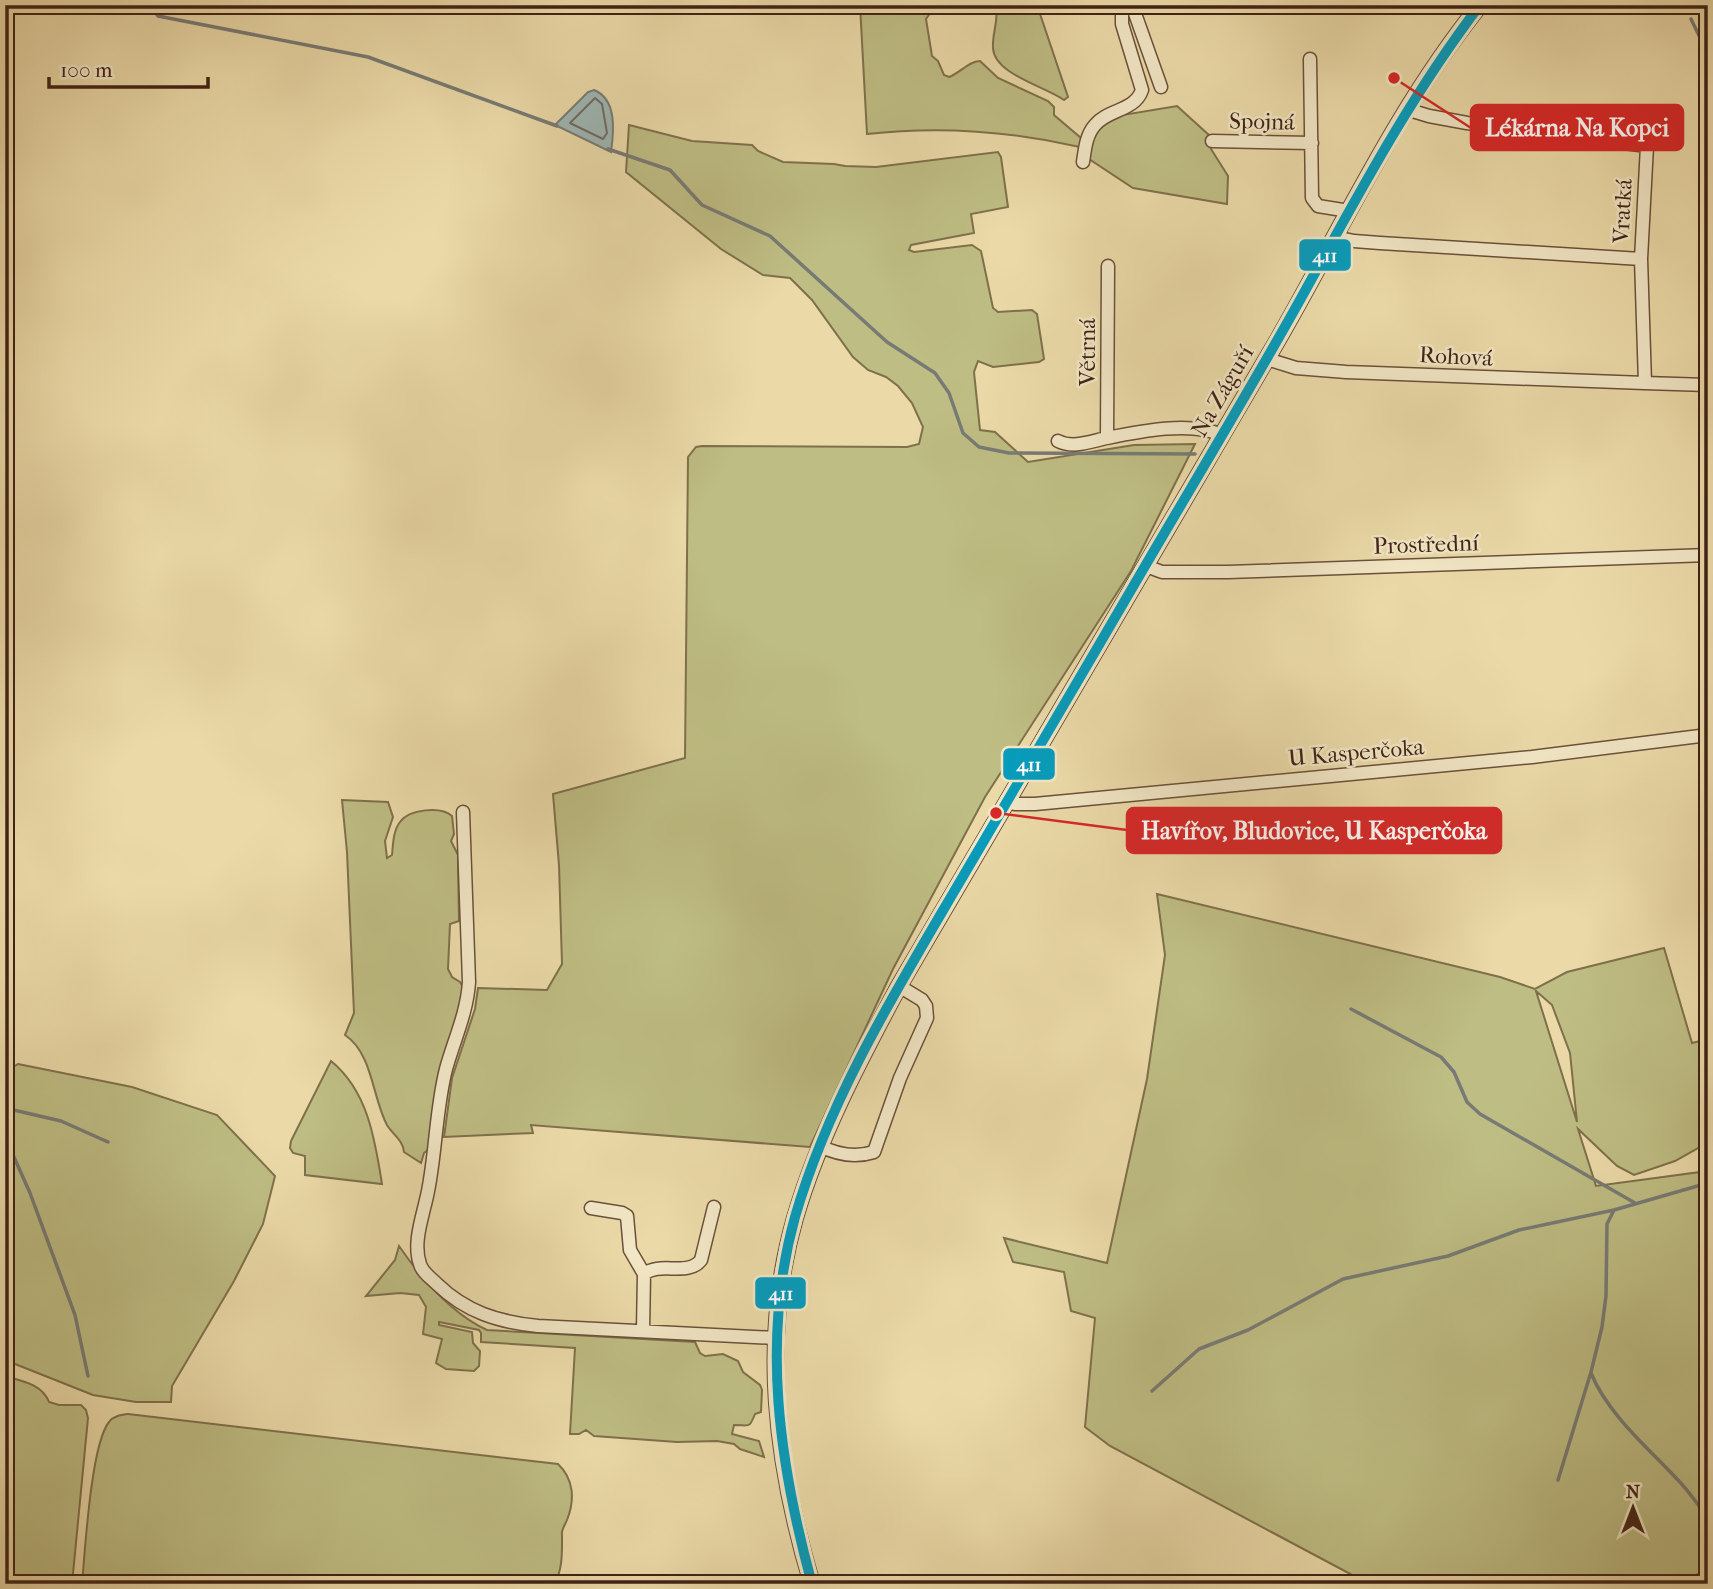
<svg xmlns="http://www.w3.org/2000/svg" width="1713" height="1589" font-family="'IM FELL French Canon',serif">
<rect width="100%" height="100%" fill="#ebdaa8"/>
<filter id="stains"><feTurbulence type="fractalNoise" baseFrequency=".00286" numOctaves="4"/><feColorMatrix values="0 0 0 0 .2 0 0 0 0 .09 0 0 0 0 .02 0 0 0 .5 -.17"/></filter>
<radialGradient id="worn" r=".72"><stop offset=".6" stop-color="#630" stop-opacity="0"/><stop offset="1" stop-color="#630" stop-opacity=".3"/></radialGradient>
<!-- green -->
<path fill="#bebd83" stroke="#7f704c" stroke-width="2" fill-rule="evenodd" d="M 860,5 L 936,5 L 926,19 L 932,56 L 938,61 L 944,75 L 949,77 C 960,73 969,61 980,61 L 998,78 L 1048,101 L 1054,107 L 1054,115 L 1081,138 L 1080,147 C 1010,131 938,126 867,134 Z
M 996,5 L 1037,5 L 1068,97 L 1064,100 C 1044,86 994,74 993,48 C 992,33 999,20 996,5 Z
M 1177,106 L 1210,136 L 1211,149 L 1228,176 L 1227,204 L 1133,188 L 1086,157 L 1092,120 Z
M 629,125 L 692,141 L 752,145 L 758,151 L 783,162 L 834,164 L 845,166 L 876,167 L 998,152 L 1001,157 L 1008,207 L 971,214 L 974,233 L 911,245 L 909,250 L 914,252 L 972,245 L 981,251 L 993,308 L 998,312 L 1032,310 L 1037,314 L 1044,359 L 1039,362 L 993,367 L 978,361 L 974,372 L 980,430 L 995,432 L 1028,462 L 1134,445 L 1195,444 L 1131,571 L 985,797 L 893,969 L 810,1147 L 531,1125 L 533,1133 L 444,1137 L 452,1078 L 475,1009 L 478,988 L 547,990 L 562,964 L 559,865 L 553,794 L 685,758 L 688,457 L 696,447 L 702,446 L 907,447 L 919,444 L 923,427 L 912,403 L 898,386 L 886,377 L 868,370 L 853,357 L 812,300 L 790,278 L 763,275 L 721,249 L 626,172 Z
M 342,800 L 388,802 L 393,817 L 385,841 L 387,858 L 392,855 C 393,845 393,831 400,822 C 409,809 441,806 452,816 L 454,834 L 451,841 L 458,855 L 458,862 L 459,921 L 450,924 L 448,969 L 452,977 L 460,982 L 463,987 L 461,1007 L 429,1149 L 424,1153 L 421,1163 L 404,1152 C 403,1140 393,1135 387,1125 C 372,1097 373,1054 345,1035 L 354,1013 L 347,852 Z
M 1157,894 L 1500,977 L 1535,989 L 1567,972 L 1664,948 L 1692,1043 L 1708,1039 L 1708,1149 L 1702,1146 L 1675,1161 L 1634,1175 L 1617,1166 L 1578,1129 L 1596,1186 L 1708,1171 L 1708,1569 L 1678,1584 L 1369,1584 L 1110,1446 L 1085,1427 L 1095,1318 L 1071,1311 L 1064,1272 L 1013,1262 L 1004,1238 L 1107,1263 L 1147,1079 L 1165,955 ZM 1536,991 L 1552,1005 L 1570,1053 L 1577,1122 Z
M 331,1061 C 368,1091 375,1140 382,1184 L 305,1175 L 305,1156 L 293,1153 L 290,1148 L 291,1141 Z
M 18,1064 L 132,1087 L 217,1115 L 275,1176 L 263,1224 L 234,1281 L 172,1386 L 171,1402 L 136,1402 L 93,1395 L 5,1360 L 5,1072 Z
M 399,1246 C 421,1278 450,1313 487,1330 L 695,1342 L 700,1353 L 705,1356 L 723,1354 L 738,1361 L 743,1372 L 760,1385 L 762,1390 L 761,1412 L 755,1414 C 749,1429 750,1425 734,1425 L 732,1434 L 759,1441 L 764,1457 L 740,1449 L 734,1444 L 717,1441 L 677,1442 L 594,1436 L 586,1430 L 579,1434 L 570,1434 L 575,1348 L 481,1342 L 481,1333 L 479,1330 L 439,1322 L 439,1325 L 472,1332 L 473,1343 L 480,1351 L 479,1366 L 474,1371 L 446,1369 L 436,1363 L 442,1339 L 423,1334 L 426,1307 L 419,1295 L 400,1293 L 366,1296 L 395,1260 Z
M 5,1376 C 22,1381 42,1384 49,1402 L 59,1405 L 81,1405 L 86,1410 L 88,1418 L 72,1584 L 5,1584 Z
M 128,1414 L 558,1464 C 574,1479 575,1500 567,1520 C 565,1525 561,1530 562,1535 C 562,1551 563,1570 554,1584 L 82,1584 C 85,1551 91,1444 109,1422 C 113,1416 121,1415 128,1414 Z"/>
<!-- water -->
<path fill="#9eb7b4" stroke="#787b75" stroke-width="2" d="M 594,90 C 617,99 614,131 611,152 L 555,125 L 588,92 Z"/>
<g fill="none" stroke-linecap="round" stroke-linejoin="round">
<!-- shore -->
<path stroke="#6f6c65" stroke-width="2" d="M 595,98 L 602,104 L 607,133 L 603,139 L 570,123 Z"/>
<!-- stream -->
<path stroke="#787b75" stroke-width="3.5" d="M 151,5 L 158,16 L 368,57 L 557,126
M 1691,19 L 1708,54
M 608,149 L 670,170 L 702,205 L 770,236 L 887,342 L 935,373 L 949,393 L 963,433 L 979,447 L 1009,453 L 1195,454
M 1351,1009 L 1441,1057 L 1454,1072 L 1467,1102 L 1480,1114 L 1635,1203
M 5,1108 L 61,1121 L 108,1142
M 5,1137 L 30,1193 L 75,1315 L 88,1376
M 1591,1373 C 1607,1413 1648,1448 1677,1479 C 1689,1491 1698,1505 1708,1518
M 1152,1391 L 1199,1349 L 1248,1330 L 1343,1279 L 1448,1256 L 1519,1230 L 1614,1210 L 1708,1183
M 1558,1480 L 1591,1372 L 1602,1327 L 1606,1296 L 1607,1224 L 1614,1210"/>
<defs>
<path id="minor" d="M 1132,5 L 1161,87
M 1310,59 L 1312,198 L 1318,206 L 1349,211
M 1212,141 L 1312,143
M 1083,162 C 1085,149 1086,135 1095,125 C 1108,109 1135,111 1142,90 L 1122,24 L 1122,5
M 1335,237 L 1354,241 L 1380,243 L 1641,259 L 1647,146 L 1467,123 L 1429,116 L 1406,109
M 1267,359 L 1296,368 L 1346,372 L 1645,383 L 1641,259
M 1645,383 L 1707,385
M 1107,438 L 1108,266
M 1058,441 C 1073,449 1092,441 1107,438 C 1141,431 1191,421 1222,435
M 1146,566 L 1162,572 L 1228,572 L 1708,555
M 1007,802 L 1015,804 L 1035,804 L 1532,757 L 1708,735
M 463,812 L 469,982 C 467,1013 454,1040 446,1069 C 436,1108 436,1151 428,1191 C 424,1213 412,1242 420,1264 C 422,1272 431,1278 437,1284 C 466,1312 498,1322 538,1326 L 775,1338
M 820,1146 C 838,1155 855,1158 874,1152 L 900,1078 L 927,1018 L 926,1006 L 922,1000 L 899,986
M 591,1208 L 622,1213 L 627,1216 L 630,1250 L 644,1274
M 643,1330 L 644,1274 C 660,1261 688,1277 701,1260 L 714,1207"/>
<path id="tertiary" d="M 812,1584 C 776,1464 760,1340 795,1218 C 819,1136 859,1061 899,986 C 1024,772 1150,558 1276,343 C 1342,229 1396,109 1480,5"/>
</defs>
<!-- minor casing -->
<use href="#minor" stroke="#6b503a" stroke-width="15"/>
<!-- tertiary casing -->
<use href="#tertiary" stroke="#6b503a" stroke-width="18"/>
<!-- minor -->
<use href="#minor" stroke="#f2e7c6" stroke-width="12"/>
<!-- tertiary -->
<use href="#tertiary" stroke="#f2e7c6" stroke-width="16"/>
<defs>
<path id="bus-1" d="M 812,1584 C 779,1463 761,1339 795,1217 C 829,1100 894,994 955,890 C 1019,781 1084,671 1148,561 C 1199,474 1251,388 1300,300 C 1356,199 1409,98 1480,5"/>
</defs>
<!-- bus-1 casing -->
<use href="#bus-1" stroke="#f2e7c6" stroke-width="16"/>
<!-- bus-1 -->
<use href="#bus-1" stroke="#069cbc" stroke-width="10"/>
</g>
<g text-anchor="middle" stroke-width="5" stroke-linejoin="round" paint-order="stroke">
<!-- street labels -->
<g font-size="23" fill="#402216" stroke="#f2e7c6">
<text transform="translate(1262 121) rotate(1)" y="8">Spojná</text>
<text transform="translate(1622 211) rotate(-87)" y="8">Vratká</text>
<text transform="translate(1087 352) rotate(-90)" y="8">Větrná</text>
<text transform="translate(1456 356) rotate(3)" y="8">Rohová</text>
<text transform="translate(1222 391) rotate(-60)" y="8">Na Záguří</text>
<text transform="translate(1426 544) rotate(-2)" y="8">Prostřední</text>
<text transform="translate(1356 752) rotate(-5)" y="8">U Kasperčoka</text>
</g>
</g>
<!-- callouts -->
<path fill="none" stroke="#d62828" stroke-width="2.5" d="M1394 78L1471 128M996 813L1127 830"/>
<g fill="#d62828" stroke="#f2e7c6" stroke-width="2.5">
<circle cx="1394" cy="78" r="7"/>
<circle cx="996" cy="813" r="7"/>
</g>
<g fill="#d62828" stroke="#d62828" stroke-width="2.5">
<rect x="1471" y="105" width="212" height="45" rx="7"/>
<rect x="1127" y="808" width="374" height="45" rx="7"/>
</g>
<g font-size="24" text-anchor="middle" font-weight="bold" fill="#fff">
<text x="1577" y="136">Lékárna Na Kopci</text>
<text x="1314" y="839">Havířov, Bludovice, U Kasperčoka</text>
</g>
<g stroke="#f2e7c6" stroke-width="2.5">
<rect x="1298" y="238" width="54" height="34" rx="7" fill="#069cbc"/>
<rect x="1002" y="747" width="54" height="34" rx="7" fill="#069cbc"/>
<rect x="754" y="1276" width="53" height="34" rx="7" fill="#069cbc"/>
</g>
<g font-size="19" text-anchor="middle" font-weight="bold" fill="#fff">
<text x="1325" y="262">411</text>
<text x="1029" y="771">411</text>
<text x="781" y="1300">411</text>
</g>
<!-- margin -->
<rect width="1713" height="1589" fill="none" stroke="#ebdaa8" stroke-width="28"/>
<rect x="7" y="7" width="1699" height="1575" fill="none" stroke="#402216" stroke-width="3.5"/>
<rect x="14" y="14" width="1685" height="1561" fill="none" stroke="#402216" stroke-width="2"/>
<!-- north arrow -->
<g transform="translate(1633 1508)" stroke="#f2e7c6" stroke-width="5" paint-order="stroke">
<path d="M0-5L12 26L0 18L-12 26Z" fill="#402216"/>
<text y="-10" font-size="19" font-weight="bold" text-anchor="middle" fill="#402216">N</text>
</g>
<!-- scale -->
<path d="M49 77v10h159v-10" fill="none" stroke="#402216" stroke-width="3.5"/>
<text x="60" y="77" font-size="21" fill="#402216" stroke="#f2e7c6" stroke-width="5" paint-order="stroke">100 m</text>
<rect width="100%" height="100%" filter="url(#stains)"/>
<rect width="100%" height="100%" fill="url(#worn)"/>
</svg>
